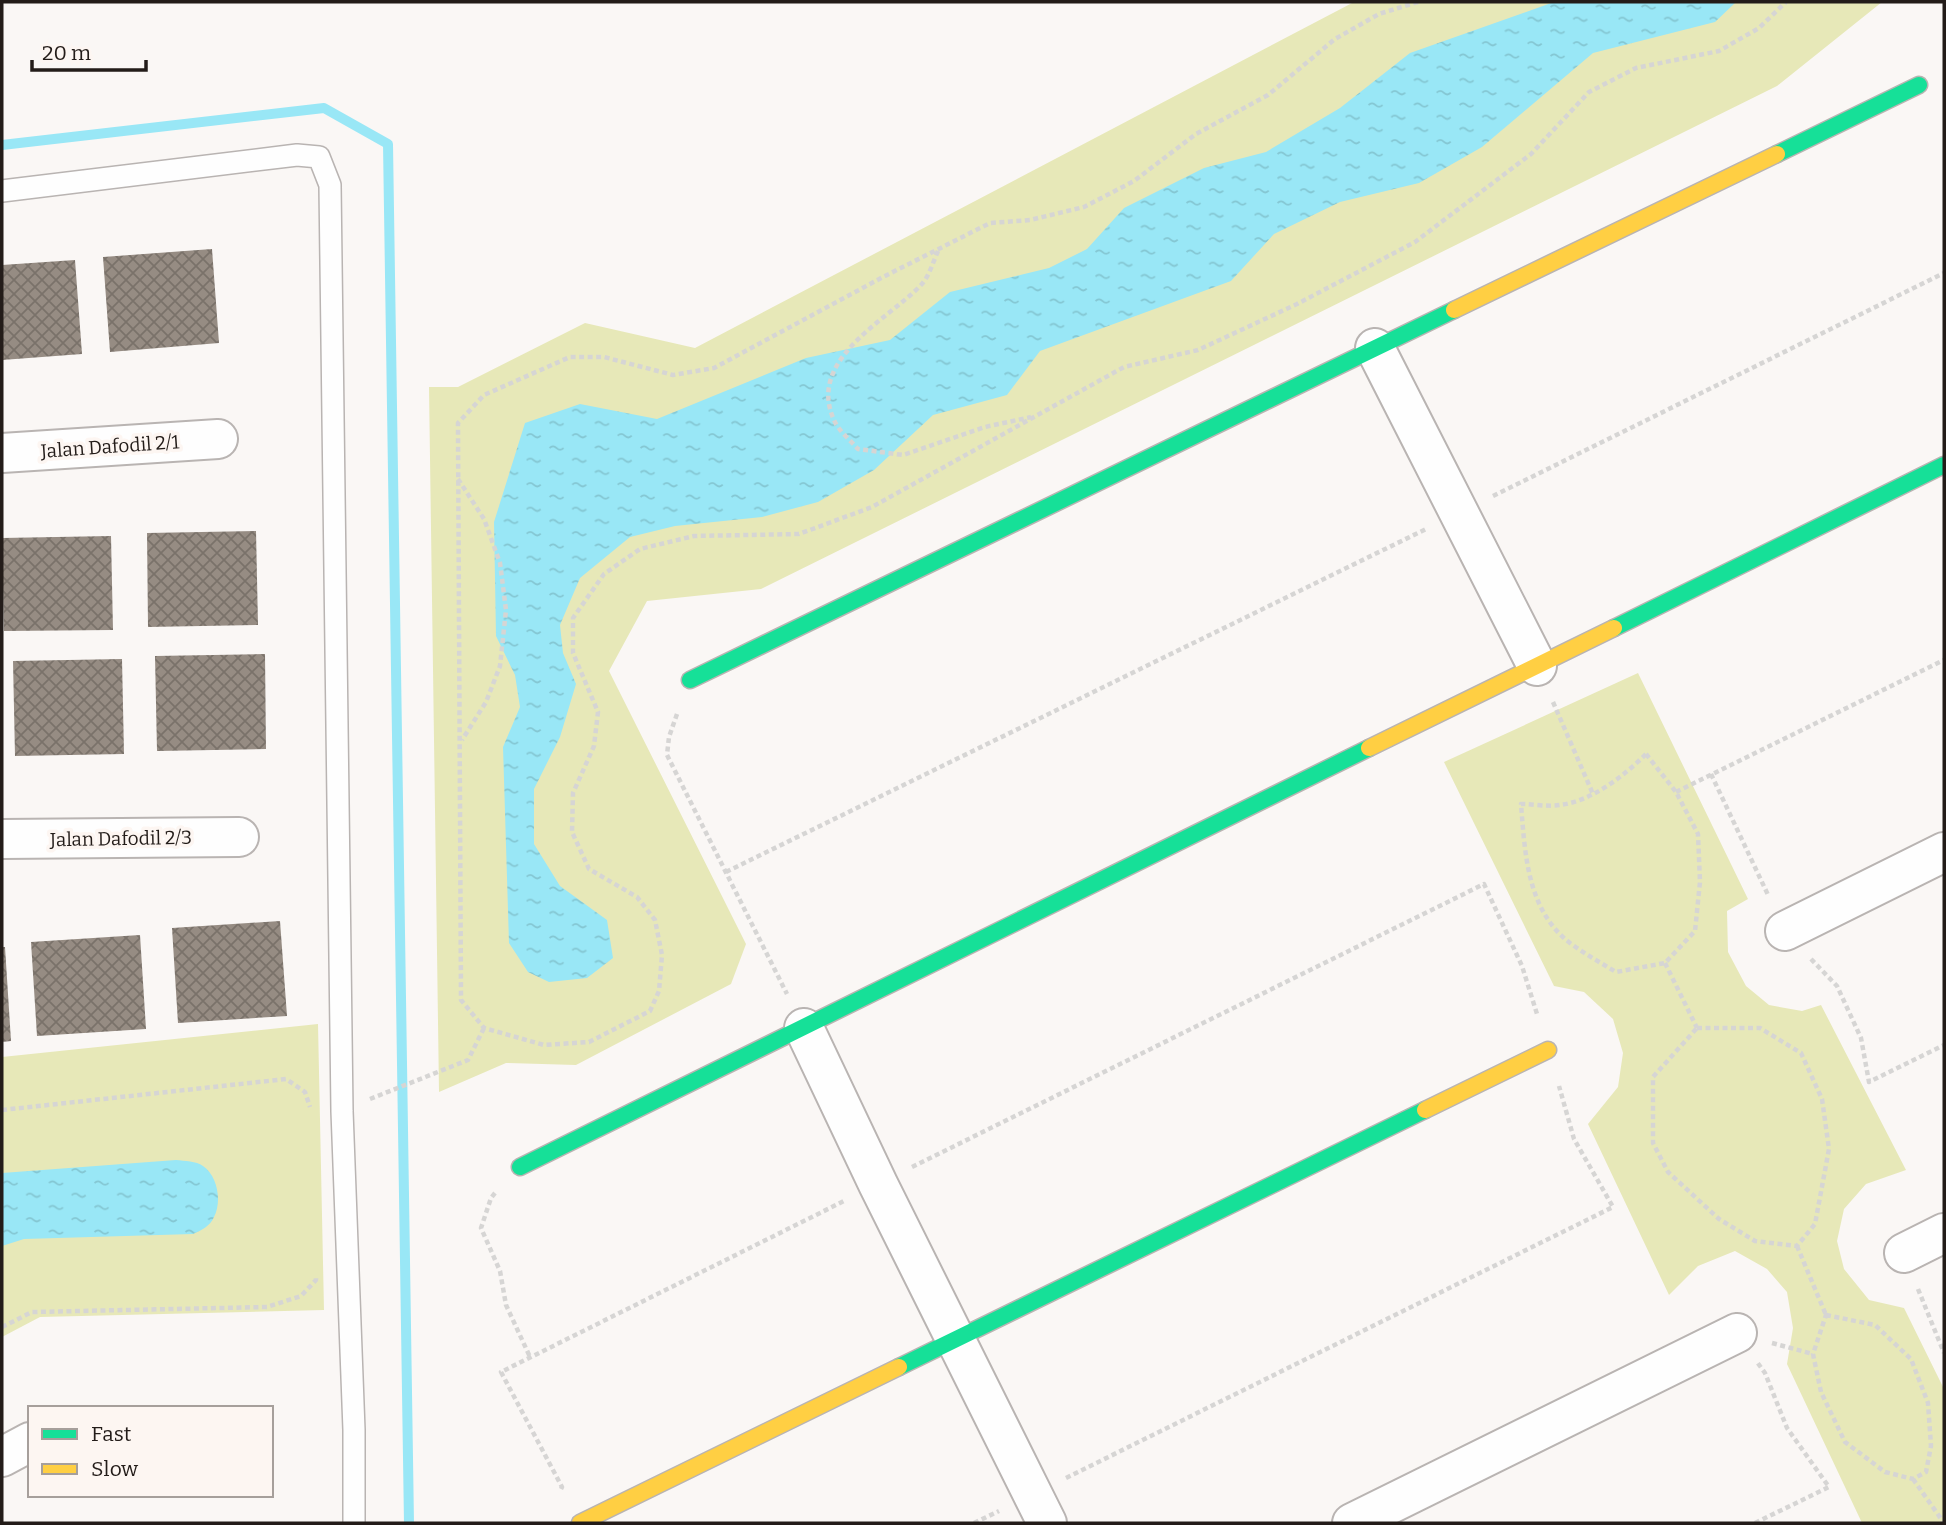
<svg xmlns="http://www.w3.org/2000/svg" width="1946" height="1525" font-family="Bitter,serif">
<defs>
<pattern id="water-ripples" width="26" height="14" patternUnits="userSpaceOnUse" patternTransform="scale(1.75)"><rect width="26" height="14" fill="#99e7f6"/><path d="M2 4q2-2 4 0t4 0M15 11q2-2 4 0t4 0" fill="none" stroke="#84c6d2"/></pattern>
<pattern id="building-cross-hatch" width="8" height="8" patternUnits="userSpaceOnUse" patternTransform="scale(1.75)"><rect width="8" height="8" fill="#968c83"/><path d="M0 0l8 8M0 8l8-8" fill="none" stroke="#7a726a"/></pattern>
</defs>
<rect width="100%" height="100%" fill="#faf7f5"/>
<!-- green -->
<path fill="#e7e8b8" d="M 1354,2 L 1882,2 L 1777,86 L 761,589 L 647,601 L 609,671 L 746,944 L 731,984 L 576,1065 L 506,1063 L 439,1092 L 429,387 L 458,387 L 585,323 L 695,348 Z
M 1638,673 L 1748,899 L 1727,911 L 1728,952 L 1746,986 L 1769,1005 L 1802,1011 L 1821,1005 L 1906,1170 L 1866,1184 L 1844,1209 L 1837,1241 L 1844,1269 L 1869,1300 L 1904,1308 L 1944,1389 L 1944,1523 L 1862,1523 L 1787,1364 L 1793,1328 L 1787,1292 L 1767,1269 L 1735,1251 L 1698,1266 L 1669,1295 L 1588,1124 L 1618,1087 L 1623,1053 L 1613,1019 L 1584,992 L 1554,986 L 1444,762 Z
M 318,1024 L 324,1310 L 40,1317 L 2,1337 L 2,1057 Z"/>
<!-- water -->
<path fill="url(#water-ripples)" d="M 1554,2 L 1736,2 L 1715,22 L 1593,53 L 1482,147 L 1419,183 L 1340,202 L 1274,234 L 1231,281 L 1040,351 L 1007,395 L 933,415 L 874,470 L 818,502 L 762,517 L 675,526 L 630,537 L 580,578 L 560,625 L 563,653 L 576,684 L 560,737 L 534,789 L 534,844 L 560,886 L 607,920 L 613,958 L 587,978 L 549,982 L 528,972 L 509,943 L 503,747 L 520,707 L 515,675 L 496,636 L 494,522 L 525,423 L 580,404 L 657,419 L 806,358 L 890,340 L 950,292 L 1049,268 L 1087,249 L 1124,208 L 1204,168 L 1266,152 L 1340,108 L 1410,53 Z
M 176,1160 C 185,1161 196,1161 203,1166 C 218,1176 222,1202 214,1217 C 210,1226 202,1230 193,1234 L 24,1239 L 2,1246 L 2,1173 Z"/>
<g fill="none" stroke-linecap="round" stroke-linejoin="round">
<!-- stream -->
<path stroke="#99e7f6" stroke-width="10" d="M 2,145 L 324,108 L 388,144 L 409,1523"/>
</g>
<!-- building -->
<path fill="url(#building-cross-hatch)" d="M 212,249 L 219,343 L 110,352 L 103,257 Z
M 75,260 L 82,354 L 2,360 L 2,265 Z
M 256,531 L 258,625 L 148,627 L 147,533 Z
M 111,536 L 113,630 L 4,631 L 2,538 Z
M 265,654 L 266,749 L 157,751 L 155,656 Z
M 122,659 L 124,754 L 15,756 L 13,661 Z
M 280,921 L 287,1016 L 178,1023 L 172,928 Z
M 140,935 L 146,1029 L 37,1036 L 31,942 Z
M 2,947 L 5,947 L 11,1041 L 2,1042 Z"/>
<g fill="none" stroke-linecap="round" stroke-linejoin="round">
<defs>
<path id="lane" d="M 2,191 L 297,155 L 319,157 L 330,185 L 342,1111 L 354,1430 L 354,1523"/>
<path id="street" d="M 1375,348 L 1537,666
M 2,453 L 218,439
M 2,839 L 239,837
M 1785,931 L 1944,852
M 804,1028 L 878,1184 L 1047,1523
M 1904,1253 L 1944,1233
M 2,1457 L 30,1442
M 1352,1523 L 1737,1333"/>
<path id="fast" d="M 1777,154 L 1919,85
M 1614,628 L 1944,465
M 690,680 L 1454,310
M 520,1167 L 1369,748
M 899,1367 L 1425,1110"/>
<path id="slow" d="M 1454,310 L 1777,154
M 1369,748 L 1614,628
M 1425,1110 L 1548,1050
M 580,1523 L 899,1367"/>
</defs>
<!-- lane casing -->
<use href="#lane" stroke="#b9b4b2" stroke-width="24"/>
<!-- street casing -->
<use href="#street" stroke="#b9b4b2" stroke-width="42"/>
<!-- fast casing -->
<use href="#fast" stroke="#b9b4b2" stroke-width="19"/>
<!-- slow casing -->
<use href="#slow" stroke="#b9b4b2" stroke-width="19"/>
<!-- path -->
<path stroke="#d6d5d4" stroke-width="4.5" stroke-dasharray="5 3.5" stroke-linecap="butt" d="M 1418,2 L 1379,14 L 1335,39 L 1268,95 L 1196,134 L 1134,181 L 1084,207 L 1030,220 L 990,223 L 883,277 L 714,368 L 673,375 L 604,357 L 570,357 L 484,395 L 458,423 L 461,1000 L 484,1028 L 544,1045 L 589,1042 L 650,1011 L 659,991 L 662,955 L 655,920 L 637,897 L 589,869 L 572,832 L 573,793 L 594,746 L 598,712 L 573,653 L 573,618 L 604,574 L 640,549 L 694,536 L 799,534 L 872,507 L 1124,367 L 1198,350 L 1297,304 L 1415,242 L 1531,154 L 1589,92 L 1636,68 L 1719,51 L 1759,28 L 1786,2
M 938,251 C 933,262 929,277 921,285 C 888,320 806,359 834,420 C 838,430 850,440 858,449 L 903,455 L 985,427 L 1031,417
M 458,479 L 484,519 L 500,563 L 506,610 L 500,666 L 486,702 L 462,740
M 1493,496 L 1944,273
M 1553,702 L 1593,794
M 677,714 L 669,737 L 667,755 L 787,994
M 1646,754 L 1676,792 L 1698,834 L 1700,882 L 1695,931 L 1665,963 L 1616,972 C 1601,963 1585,954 1570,943 C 1527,910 1525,854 1521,804 C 1533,804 1548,807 1560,805 C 1592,801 1624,776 1646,754 Z
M 1711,774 L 1769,897
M 1676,792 L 1944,660
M 726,872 L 1426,529
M 1811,959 L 1837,986 L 1861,1038 L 1869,1082 L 1944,1045
M 1665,963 L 1697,1028
M 1697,1028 L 1760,1028 L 1801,1053 L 1822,1099 L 1829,1149 L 1815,1224 L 1797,1246 L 1755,1241 L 1719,1219 L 1668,1172 L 1653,1143 L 1653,1077 Z
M 370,1099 L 468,1060 L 484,1028
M 2,1110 L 286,1079 L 305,1092 L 310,1107
M 912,1167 L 1484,884 L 1522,966 L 1537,1014
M 495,1193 L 491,1198 L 481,1228 L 500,1271 L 506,1305 L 530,1357
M 1797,1246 L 1826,1315
M 1918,1289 L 1944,1353
M 1826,1315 L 1875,1325 L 1911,1359 L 1928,1403 L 1931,1446 L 1926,1472 L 1913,1479 L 1885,1472 L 1845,1442 L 1821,1392 L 1813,1354 Z
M 2,1327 L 32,1312 L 267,1307 L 301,1296 L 316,1280 L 316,1276
M 1772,1343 L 1813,1354
M 1066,1478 L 1613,1207 L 1574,1139 L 1559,1086
M 1913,1479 L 1944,1523
M 561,1489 L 562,1487 L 501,1372 L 844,1201
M 974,1523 L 999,1511
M 1755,1523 L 1829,1487 L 1787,1428 L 1765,1373 L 1757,1362"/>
<!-- lane -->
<use href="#lane" stroke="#fefefe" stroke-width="21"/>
<!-- street -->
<use href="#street" stroke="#fefefe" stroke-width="38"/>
<!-- fast -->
<use href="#fast" stroke="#16e098" stroke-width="16"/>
<!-- slow -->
<use href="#slow" stroke="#ffcf43" stroke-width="16"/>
</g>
<g text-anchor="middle" stroke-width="7" stroke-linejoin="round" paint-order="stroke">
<!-- street labels -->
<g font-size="19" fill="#231c19" stroke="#fdf6f2">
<text transform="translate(110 446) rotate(-4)" y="7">Jalan Dafodil 2/1</text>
<text transform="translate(121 838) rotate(-1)" y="7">Jalan Dafodil 2/3</text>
</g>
</g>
<!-- border -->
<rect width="1946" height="1525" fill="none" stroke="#231c19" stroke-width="7"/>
<!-- legend -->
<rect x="28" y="1406" width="245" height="91" fill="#fdf6f2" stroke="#a69f9b" stroke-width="2"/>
<rect x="42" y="1429" width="35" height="10" fill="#16e098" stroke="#a69f9b" stroke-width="2"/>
<text x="91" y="1441" font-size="21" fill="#231c19">Fast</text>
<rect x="42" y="1464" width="35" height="10" fill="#ffcf43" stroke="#a69f9b" stroke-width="2"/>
<text x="91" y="1476" font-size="21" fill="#231c19">Slow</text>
<!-- scale -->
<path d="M32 60v10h114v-10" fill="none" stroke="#231c19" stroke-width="3.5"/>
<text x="42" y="60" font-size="21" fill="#231c19" stroke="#fdf6f2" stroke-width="5" paint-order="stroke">20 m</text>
</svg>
